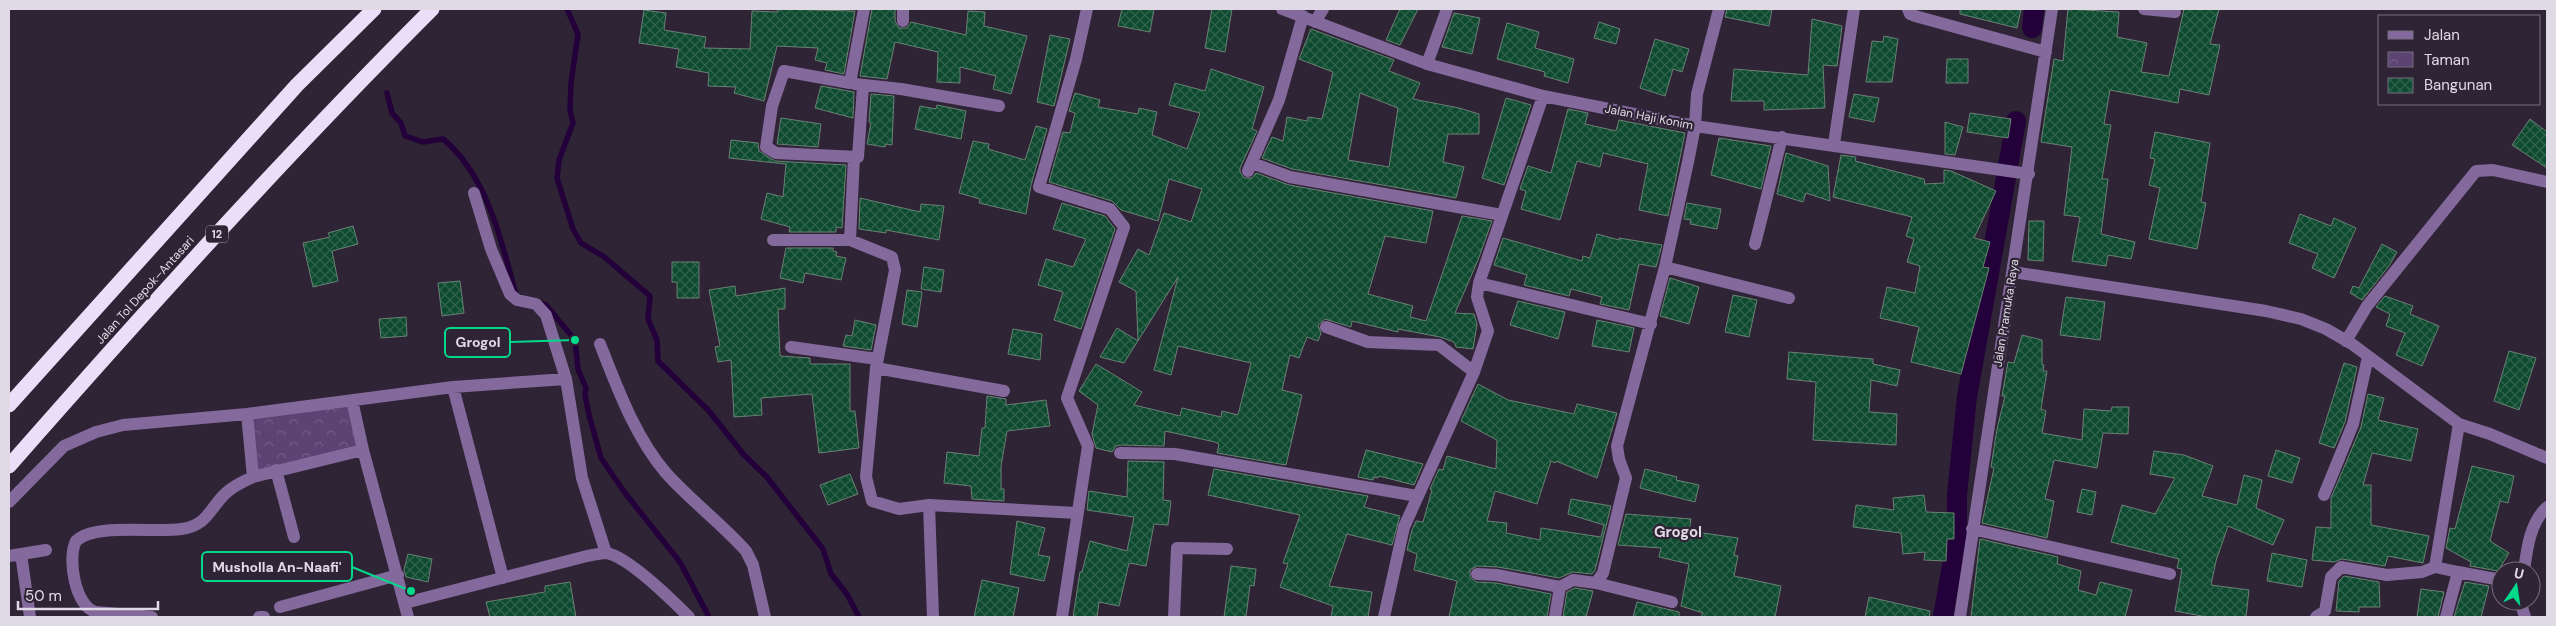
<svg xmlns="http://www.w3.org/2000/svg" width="2556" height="626" font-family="'DM Sans',sans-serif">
<defs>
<pattern id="park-crowns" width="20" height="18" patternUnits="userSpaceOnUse" patternTransform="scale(1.25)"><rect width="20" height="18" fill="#5d4274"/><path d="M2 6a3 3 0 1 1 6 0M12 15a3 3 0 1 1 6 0" fill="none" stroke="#745d88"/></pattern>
<pattern id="building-cross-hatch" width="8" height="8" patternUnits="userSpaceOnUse" patternTransform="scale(1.25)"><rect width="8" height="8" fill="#0d4a2f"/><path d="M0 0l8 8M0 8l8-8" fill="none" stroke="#30644d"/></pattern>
</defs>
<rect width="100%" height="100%" fill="#2e2436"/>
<!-- park -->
<path fill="url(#park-crowns)" d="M 351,400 L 365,450 L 253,475 L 250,414 Z"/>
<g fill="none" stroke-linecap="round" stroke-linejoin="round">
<!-- stream -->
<path stroke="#230039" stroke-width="5.5" d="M 567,9 L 578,34 L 571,83 L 570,110 L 573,123 L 559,160 L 557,178 L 573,229 L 581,243 L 603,256 L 650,296 L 648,319 L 657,340 L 658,361 L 709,411 L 744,455 L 766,476 L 823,549 L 831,574 L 847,594 L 859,617
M 387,93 L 392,113 L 401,123 L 405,136 L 423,142 L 443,139 C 487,175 502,242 516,295
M 539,303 L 546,305 L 575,340 L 578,369 L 586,388 L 585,395 L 589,415 L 601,458 L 625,493 L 680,562 L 709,617"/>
<!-- canal -->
<path stroke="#230039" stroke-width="20" d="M 2032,28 L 2034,9
M 1943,617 L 1957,537 L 1957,495 L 1967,397 L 2016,121"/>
</g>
<!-- building -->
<path fill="url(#building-cross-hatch)" stroke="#698173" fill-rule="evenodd" d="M 778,9 L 855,11 L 844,74 L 825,70 L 827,63 L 815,60 L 818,48 L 777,46 L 764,101 L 734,93 L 736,87 L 708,86 L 709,73 L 676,67 L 679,49 L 639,43 L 644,10 L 666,13 L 664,30 L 706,37 L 704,48 L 750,49 L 752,11 L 777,12 Z
M 872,9 L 895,9 L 895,21 L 899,28 L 907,28 L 911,22 L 966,35 L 968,11 L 985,12 L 984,26 L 1027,36 L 1011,94 L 993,89 L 996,76 L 960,67 L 960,83 L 937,82 L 938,52 L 895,42 L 887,79 L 860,76 Z
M 1122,9 L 1154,9 L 1150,32 L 1118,26 Z
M 1212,9 L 1232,9 L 1225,52 L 1205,48 Z
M 1400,9 L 1418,9 L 1400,45 L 1386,40 Z
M 1727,9 L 1772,9 L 1769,26 L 1725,17 Z
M 1960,9 L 2021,9 L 2017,28 L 1960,14 Z
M 2068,9 L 2119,12 L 2117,37 L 2147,43 L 2141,72 L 2169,76 L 2184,9 L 2219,9 L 2210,44 L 2220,45 L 2209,95 L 2180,89 L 2178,103 L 2110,90 L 2104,124 L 2111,125 L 2102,179 L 2108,179 L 2101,234 L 2135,242 L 2131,259 L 2108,255 L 2106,266 L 2072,261 L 2080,217 L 2064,215 L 2072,147 L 2041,142 L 2054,59 L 2063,61 Z
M 1454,13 L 1480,18 L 1472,54 L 1442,47 Z
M 1812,19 L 1842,26 L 1837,66 L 1823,65 L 1825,108 L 1764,110 L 1764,101 L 1731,101 L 1734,69 L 1808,75 Z
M 1599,22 L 1620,29 L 1616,44 L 1594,38 Z
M 1507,23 L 1539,32 L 1535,48 L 1574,59 L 1568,83 L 1544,76 L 1545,72 L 1497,59 Z
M 1311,29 L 1394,60 L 1389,71 L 1420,83 L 1413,99 L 1459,108 L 1479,114 L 1479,134 L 1448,134 L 1443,162 L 1464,167 L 1456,198 L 1292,169 L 1262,158 L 1272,137 L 1283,141 L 1287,117 L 1307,121 L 1308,117 L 1322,119 L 1333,72 L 1299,59 ZM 1360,93 L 1398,108 L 1389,167 L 1348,160 Z
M 1050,35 L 1070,39 L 1054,106 L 1037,102 Z
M 1884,36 L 1898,39 L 1892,82 L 1866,82 L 1872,41 L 1883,42 Z
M 1655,39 L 1689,49 L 1682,72 L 1673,69 L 1665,96 L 1640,88 Z
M 1947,59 L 1968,59 L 1968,83 L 1946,83 Z
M 1211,69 L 1264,87 L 1252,129 L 1257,131 L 1240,168 L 1240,172 L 1244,178 L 1252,178 L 1256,173 L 1289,185 L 1433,211 L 1426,243 L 1385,236 L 1368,294 L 1413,306 L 1410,317 L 1426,321 L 1462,216 L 1492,221 L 1478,260 L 1455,313 L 1474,314 L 1477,324 L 1473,349 L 1456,347 L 1454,342 L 1440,337 L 1398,329 L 1398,332 L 1352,321 L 1351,327 L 1325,319 L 1318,325 L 1321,333 L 1318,341 L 1307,337 L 1299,358 L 1290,355 L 1282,390 L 1302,395 L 1286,465 L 1217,453 L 1219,444 L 1215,442 L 1165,431 L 1164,446 L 1120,445 L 1116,446 L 1112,452 L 1096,448 L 1092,434 L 1098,405 L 1079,391 L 1096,364 L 1142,392 L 1134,405 L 1180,416 L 1182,408 L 1221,417 L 1222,411 L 1238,415 L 1251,363 L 1178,346 L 1171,375 L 1154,370 L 1178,277 L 1124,363 L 1100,357 L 1117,328 L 1138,341 L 1136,291 L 1119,282 L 1138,249 L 1149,255 L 1164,213 L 1191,222 L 1202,189 L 1169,179 L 1158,221 L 1121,210 L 1112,201 L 1049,182 L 1063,132 L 1070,133 L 1075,113 L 1069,111 L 1075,93 L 1100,100 L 1098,107 L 1138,114 L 1139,108 L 1157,112 L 1152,135 L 1187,149 L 1200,113 L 1169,105 L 1175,83 L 1205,91 Z
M 821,86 L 854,92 L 853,118 L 815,108 Z
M 871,94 L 894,96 L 892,145 L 886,144 L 885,147 L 867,144 L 871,123 L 869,122 Z
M 1854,94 L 1879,98 L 1874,122 L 1849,117 Z
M 1506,98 L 1531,105 L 1504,185 L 1482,178 Z
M 937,105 L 966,111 L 961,139 L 915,129 L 920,106 L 936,109 Z
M 1568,109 L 1588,113 L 1585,124 L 1616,131 L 1619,120 L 1685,133 L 1668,216 L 1639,210 L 1648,164 L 1603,153 L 1600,167 L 1577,161 L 1560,220 L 1521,209 L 1526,191 L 1520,189 L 1528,166 L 1551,173 Z
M 1970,113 L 2011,119 L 2008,138 L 1967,132 Z
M 781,118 L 821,124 L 818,147 L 777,144 Z
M 2530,119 L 2547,132 L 2547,168 L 2512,145 Z
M 1945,122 L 1963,127 L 1955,155 L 1945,154 Z
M 1036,126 L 1047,129 L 1031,185 L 1026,214 L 979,203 L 980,199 L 959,193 L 973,141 L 989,144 L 988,149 L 1025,160 Z
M 2155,132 L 2210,143 L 2201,202 L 2206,203 L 2197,249 L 2149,239 L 2160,188 L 2149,185 L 2155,159 L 2150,158 Z
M 1719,138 L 1771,146 L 1761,189 L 1711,175 Z
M 731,140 L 758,143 L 759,151 L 775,161 L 846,165 L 842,228 L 836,227 L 836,232 L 789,232 L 790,227 L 761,219 L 767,193 L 783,197 L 786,164 L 729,158 Z
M 1786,153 L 1828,166 L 1830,201 L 1806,193 L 1803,202 L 1777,194 Z
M 1841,155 L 1856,157 L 1855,161 L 1924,179 L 1925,184 L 1944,183 L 1944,170 L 1951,171 L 1996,191 L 1974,238 L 1990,242 L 1983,267 L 1989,268 L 1961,374 L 1911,362 L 1919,327 L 1880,318 L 1887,287 L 1915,293 L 1920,266 L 1907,262 L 1914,239 L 1906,236 L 1912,217 L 1833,197 Z
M 860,198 L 920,212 L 921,204 L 944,206 L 939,240 L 886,230 L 886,233 L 859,229 Z
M 1062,203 L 1105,216 L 1115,229 L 1081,329 L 1054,320 L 1063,292 L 1038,285 L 1046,259 L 1073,267 L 1086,239 L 1053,229 Z
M 1687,203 L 1721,209 L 1717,229 L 1690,224 L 1691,220 L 1684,219 Z
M 2300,214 L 2331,226 L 2334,218 L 2356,228 L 2334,278 L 2312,268 L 2318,254 L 2289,243 Z
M 2029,221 L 2044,221 L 2043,261 L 2028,260 Z
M 353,226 L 358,244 L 332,251 L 338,281 L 313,287 L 303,243 L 330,237 L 328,233 Z
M 1597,234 L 1619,240 L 1619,238 L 1662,245 L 1656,267 L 1639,264 L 1629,310 L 1600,304 L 1602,297 L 1571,289 L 1569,296 L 1524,285 L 1527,275 L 1494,265 L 1503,238 L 1582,261 L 1583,256 L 1590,258 Z
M 2382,244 L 2397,252 L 2389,266 L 2362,300 L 2350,293 L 2353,286 L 2359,288 Z
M 786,248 L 833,248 L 833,251 L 837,252 L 836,256 L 846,258 L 841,280 L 805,273 L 803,283 L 780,278 Z
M 672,262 L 699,262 L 699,298 L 677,298 L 677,282 L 672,282 Z
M 924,267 L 944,270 L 941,292 L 921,289 Z
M 1670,278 L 1699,287 L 1689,324 L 1660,316 Z
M 460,281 L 464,313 L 442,316 L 438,283 Z
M 735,286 L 736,296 L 785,288 L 785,309 L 778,309 L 780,356 L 810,358 L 810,364 L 850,364 L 850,411 L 855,411 L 859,448 L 819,453 L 812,394 L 761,398 L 762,415 L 734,417 L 731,360 L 718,362 L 715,347 L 720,346 L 709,290 Z
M 907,290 L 922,292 L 917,327 L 902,324 Z
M 1733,295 L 1757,300 L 1749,337 L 1725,332 Z
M 2385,296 L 2413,306 L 2410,314 L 2439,326 L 2422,366 L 2396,355 L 2405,333 L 2386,326 L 2390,314 L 2376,307 Z
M 2066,297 L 2105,302 L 2100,340 L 2060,335 Z
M 1518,301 L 1565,312 L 1558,339 L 1510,325 Z
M 406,317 L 407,336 L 381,338 L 379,319 Z
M 855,320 L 876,325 L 871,350 L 843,346 L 846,335 L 852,336 Z
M 1597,320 L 1634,328 L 1629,352 L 1592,346 Z
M 1013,329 L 1042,334 L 1040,360 L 1008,354 Z
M 2022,335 L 2042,340 L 2042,365 L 2044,365 L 2043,371 L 2047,371 L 2041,409 L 2046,411 L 2042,433 L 2082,440 L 2084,409 L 2111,411 L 2112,407 L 2129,407 L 2128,434 L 2103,433 L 2097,468 L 2054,460 L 2045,499 L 2054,501 L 2047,538 L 1982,523 L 1994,468 L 1991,467 L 1997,429 L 2005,396 L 2002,396 L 2008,362 L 2014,363 Z
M 2509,351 L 2536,358 L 2519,410 L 2494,401 Z
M 1789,352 L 1873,359 L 1873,364 L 1900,370 L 1897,386 L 1871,380 L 1869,412 L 1897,414 L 1896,445 L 1813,440 L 1816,382 L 1787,379 Z
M 2344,363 L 2357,367 L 2345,422 L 2334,448 L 2319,443 Z
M 1478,384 L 1508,400 L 1574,414 L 1577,404 L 1617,413 L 1597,478 L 1556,461 L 1555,463 L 1551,461 L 1537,504 L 1495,491 L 1487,521 L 1507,523 L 1506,533 L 1540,540 L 1541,528 L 1601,537 L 1604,525 L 1568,514 L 1571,499 L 1611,506 L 1595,570 L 1592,574 L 1573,572 L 1559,578 L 1498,567 L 1477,566 L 1470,570 L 1470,577 L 1476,582 L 1496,583 L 1551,594 L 1547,617 L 1449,617 L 1457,581 L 1414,570 L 1417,554 L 1407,550 L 1412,530 L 1416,521 L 1423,522 L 1432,490 L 1430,489 L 1439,469 L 1443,470 L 1447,456 L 1496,469 L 1497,440 L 1461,421 Z
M 2368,394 L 2384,398 L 2378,420 L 2418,429 L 2411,461 L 2372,453 L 2363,485 L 2371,485 L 2371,525 L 2429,536 L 2423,563 L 2388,556 L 2385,566 L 2342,559 L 2334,562 L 2312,560 L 2316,527 L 2331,528 L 2331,498 L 2361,427 Z
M 987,396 L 1006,399 L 1006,405 L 1046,400 L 1050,426 L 1007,431 L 1001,466 L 1001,489 L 1004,489 L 1004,501 L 972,499 L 971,486 L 944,483 L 947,452 L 979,456 L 982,428 L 985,428 Z
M 1366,450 L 1423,464 L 1414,485 L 1379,476 L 1378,478 L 1374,477 L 1373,480 L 1358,477 Z
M 2276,450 L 2300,458 L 2292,483 L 2268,476 Z
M 2154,451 L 2184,455 L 2213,466 L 2202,496 L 2237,505 L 2244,475 L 2262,480 L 2256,508 L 2284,520 L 2273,545 L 2228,526 L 2216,561 L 2211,585 L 2249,590 L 2246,617 L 2207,617 L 2175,611 L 2182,569 L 2177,568 L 2179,559 L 2111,542 L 2122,505 L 2155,514 L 2175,478 L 2150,474 Z
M 1128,461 L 1164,462 L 1163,500 L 1171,501 L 1168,525 L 1154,524 L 1146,566 L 1129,563 L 1119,606 L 1099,602 L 1097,617 L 1073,617 L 1080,572 L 1082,572 L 1090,541 L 1127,551 L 1134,517 L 1087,510 L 1089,491 L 1127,497 Z
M 2472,466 L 2514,476 L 2508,503 L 2500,501 L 2490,541 L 2509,553 L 2498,571 L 2470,566 L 2471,562 L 2446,548 L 2450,528 L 2455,529 Z
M 1214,469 L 1368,496 L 1364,507 L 1400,516 L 1392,545 L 1347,534 L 1329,586 L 1372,592 L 1368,617 L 1331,617 L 1333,606 L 1280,587 L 1288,564 L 1283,563 L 1300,515 L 1208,495 Z
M 1645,469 L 1677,477 L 1676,480 L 1699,485 L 1695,502 L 1640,488 Z
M 850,474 L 858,494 L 828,505 L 820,485 Z
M 2082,489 L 2096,492 L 2092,515 L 2077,512 Z
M 1924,495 L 1926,512 L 1954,513 L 1954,539 L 1947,539 L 1946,561 L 1924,560 L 1925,552 L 1903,554 L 1901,533 L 1853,527 L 1856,505 L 1894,510 L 1893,498 Z
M 1626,514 L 1691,519 L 1689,531 L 1738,538 L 1734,555 L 1738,556 L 1734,576 L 1781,586 L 1775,617 L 1701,617 L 1703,613 L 1681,606 L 1689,564 L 1659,557 L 1661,548 L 1618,545 Z
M 1017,521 L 1045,528 L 1038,555 L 1050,557 L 1044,581 L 1010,574 Z
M 1980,539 L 2058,557 L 2057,564 L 2081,571 L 2078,590 L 2096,595 L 2100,582 L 2132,590 L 2125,617 L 1971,617 Z
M 2272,553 L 2307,560 L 2302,587 L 2267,581 Z
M 408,554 L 432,559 L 428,582 L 406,577 L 404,570 Z
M 1231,566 L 1256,569 L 1254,586 L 1250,585 L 1246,617 L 1224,617 Z
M 2344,576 L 2379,582 L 2380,607 L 2359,607 L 2359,612 L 2336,611 L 2339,581 Z
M 982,580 L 1019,588 L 1013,617 L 974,617 Z
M 570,582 L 576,617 L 490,617 L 486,602 L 545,592 L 545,586 Z
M 2465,582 L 2489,586 L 2481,617 L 2454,617 Z
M 1575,588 L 1593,591 L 1586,617 L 1563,617 L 1567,592 Z
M 2421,589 L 2444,592 L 2438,617 L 2417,617 Z
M 1869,597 L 1930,611 L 1929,617 L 1865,617 Z
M 1637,602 L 1679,612 L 1679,617 L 1633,617 Z"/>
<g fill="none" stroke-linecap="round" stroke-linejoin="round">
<!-- minor -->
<path stroke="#84699d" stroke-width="12" d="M 1282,9 L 1427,64 L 1543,96 L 1695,126 L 2029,174
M 1908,9 L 1910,14 L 1915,16 L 2046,52
M 2144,9 L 2175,12
M 903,21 L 903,9
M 1315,22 L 1323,9
M 1427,64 L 1447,9
M 855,84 L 901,89 L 999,106
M 863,86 L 858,157 L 776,153 L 766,147 L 772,106 L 784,71 L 850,83 L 864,9
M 1834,144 L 1854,9
M 1252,163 L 1290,177 L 1502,215
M 1248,171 L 1279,100 L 1303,16
M 474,193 L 491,249 L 510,294 L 517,300 L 536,304 L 546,315 L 566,379
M 773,240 L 850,240 L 892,257 L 895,270 L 876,368 L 866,477 L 872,501 L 899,509 L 929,505
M 850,240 L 854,157
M 1755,244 L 1782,137
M 1665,267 L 1789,298
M 2013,272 L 2266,311 L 2301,319 L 2326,329 L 2352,344 L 2459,424 L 2490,434 L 2547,458
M 1479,283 L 1651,324
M 1326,327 L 1368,342 L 1439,345 L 1474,372
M 2346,341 L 2367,306 L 2476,171 L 2493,170 L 2547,182
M 600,344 C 617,387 635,437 666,473 C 691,501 721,523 746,551 L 753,565 L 765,617
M 791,347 L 877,359
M 876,368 L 1004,391
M 453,387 L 503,578
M 352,400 L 363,450 L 408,617
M 247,414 L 253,477 L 363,450
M 1120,453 L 1175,454 L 1417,496
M 276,470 L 294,537
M 2324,495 L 2353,424 L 2368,357
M 9,502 L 64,446 L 96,432 L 123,425 L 247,414 L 453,387 L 566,379 L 582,478 L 606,553
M 1972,529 L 2170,574
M 21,554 L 30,617
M 9,556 L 46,550
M 2435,567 L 2459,424
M 2524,571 C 2527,548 2530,523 2547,507
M 1477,574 L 1497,575 L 1560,587
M 1596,583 L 1672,602
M 2520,601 L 2525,617
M 405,603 L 587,556 C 593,555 601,553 606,553 C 628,556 673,601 689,617
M 280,607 L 398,575
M 152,617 L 96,612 C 75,607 67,558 76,541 C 94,523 154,533 181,529 C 209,525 209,508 227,492 C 234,486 244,481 253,477
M 259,617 L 264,617
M 933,617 L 929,505 L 1077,513
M 1062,617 L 1088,446 L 1067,398 L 1124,227 L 1110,209 L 1039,187 L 1076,59 L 1087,9
M 1174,617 L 1177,548 L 1227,549
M 1384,617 L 1404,527 L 1474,372 L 1488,331 L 1477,297 L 1479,283 L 1543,96
M 1555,617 L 1560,587 L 1573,580 L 1596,583 L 1603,573 L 1626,478 L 1619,459 L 1617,446 L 1665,267 L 1688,162 L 1695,126 L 1697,94 L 1719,9
M 1960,617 L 2052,9
M 2316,617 L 2325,611 L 2331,577 L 2341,567 L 2387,575 L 2422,572 L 2435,567 L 2458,572
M 2446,617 L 2458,572 L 2501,580"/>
<!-- highway -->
<path stroke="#ebdef8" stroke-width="15" d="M 9,405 L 297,85 L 374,9
M 9,466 C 146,310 285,156 432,9"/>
</g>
<g text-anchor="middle" stroke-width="4.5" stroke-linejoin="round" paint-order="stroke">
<!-- shield labels -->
<rect fill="#2e2436" stroke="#aba3b1" stroke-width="1" x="206" y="225.5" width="22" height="17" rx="4"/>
<g font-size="11" font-weight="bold" fill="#e0dae6">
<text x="217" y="238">12</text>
</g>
<!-- street labels -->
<g font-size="12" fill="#e0dae6" stroke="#2e2436">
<text transform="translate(1649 117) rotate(11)" y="4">Jalan Haji Konim</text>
<text transform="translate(145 290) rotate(-48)" y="4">Jalan Tol Depok–Antasari</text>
<text transform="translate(2006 313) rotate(-81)" y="4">Jalan Pramuka Raya</text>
</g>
<!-- quarter labels -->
<g font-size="15" font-weight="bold" fill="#e0dae6" stroke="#2e2436">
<text x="1678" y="537">Grogol</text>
</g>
</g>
<!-- callouts -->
<path fill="none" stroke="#03d98b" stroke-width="2" d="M575 340L510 342M411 591L352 567"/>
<g fill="#03d98b" stroke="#2e2436" stroke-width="2">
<circle cx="575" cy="340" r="5"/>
<circle cx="411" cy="591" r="5"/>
</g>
<g fill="#2e2436" stroke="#03d98b" stroke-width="2">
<rect x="445" y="328" width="65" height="29" rx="5"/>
<rect x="202" y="552" width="150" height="29" rx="5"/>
</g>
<g font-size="14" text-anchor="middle" font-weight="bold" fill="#e0dae6">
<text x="478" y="347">Grogol</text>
<text x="277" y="572">Musholla An-Naafi'</text>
</g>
<!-- border -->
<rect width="2556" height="626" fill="none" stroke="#e0dae6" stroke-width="20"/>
<!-- legend -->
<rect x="2378" y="15" width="162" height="90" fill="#2e2436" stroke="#756d7c"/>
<rect x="2388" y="31" width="25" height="8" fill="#84699d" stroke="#756d7c"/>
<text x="2424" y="40" font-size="15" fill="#e0dae6">Jalan</text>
<rect x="2388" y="52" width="25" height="15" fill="url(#park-crowns)" stroke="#756d7c"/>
<text x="2424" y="65" font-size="15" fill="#e0dae6">Taman</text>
<rect x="2388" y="78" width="25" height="15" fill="url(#building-cross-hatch)" stroke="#756d7c"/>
<text x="2424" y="90" font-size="15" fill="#e0dae6">Bangunan</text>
<!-- north arrow -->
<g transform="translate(2516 586) rotate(13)"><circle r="24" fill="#2e2436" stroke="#756d7c"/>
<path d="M0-4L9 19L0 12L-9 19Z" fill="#03d98b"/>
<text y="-8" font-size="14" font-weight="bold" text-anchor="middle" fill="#e0dae6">U</text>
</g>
<!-- scale -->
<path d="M18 601v8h140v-8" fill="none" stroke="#e0dae6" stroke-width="2.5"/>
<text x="25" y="601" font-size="15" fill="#e0dae6" stroke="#2e2436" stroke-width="4" paint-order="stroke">50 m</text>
</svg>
